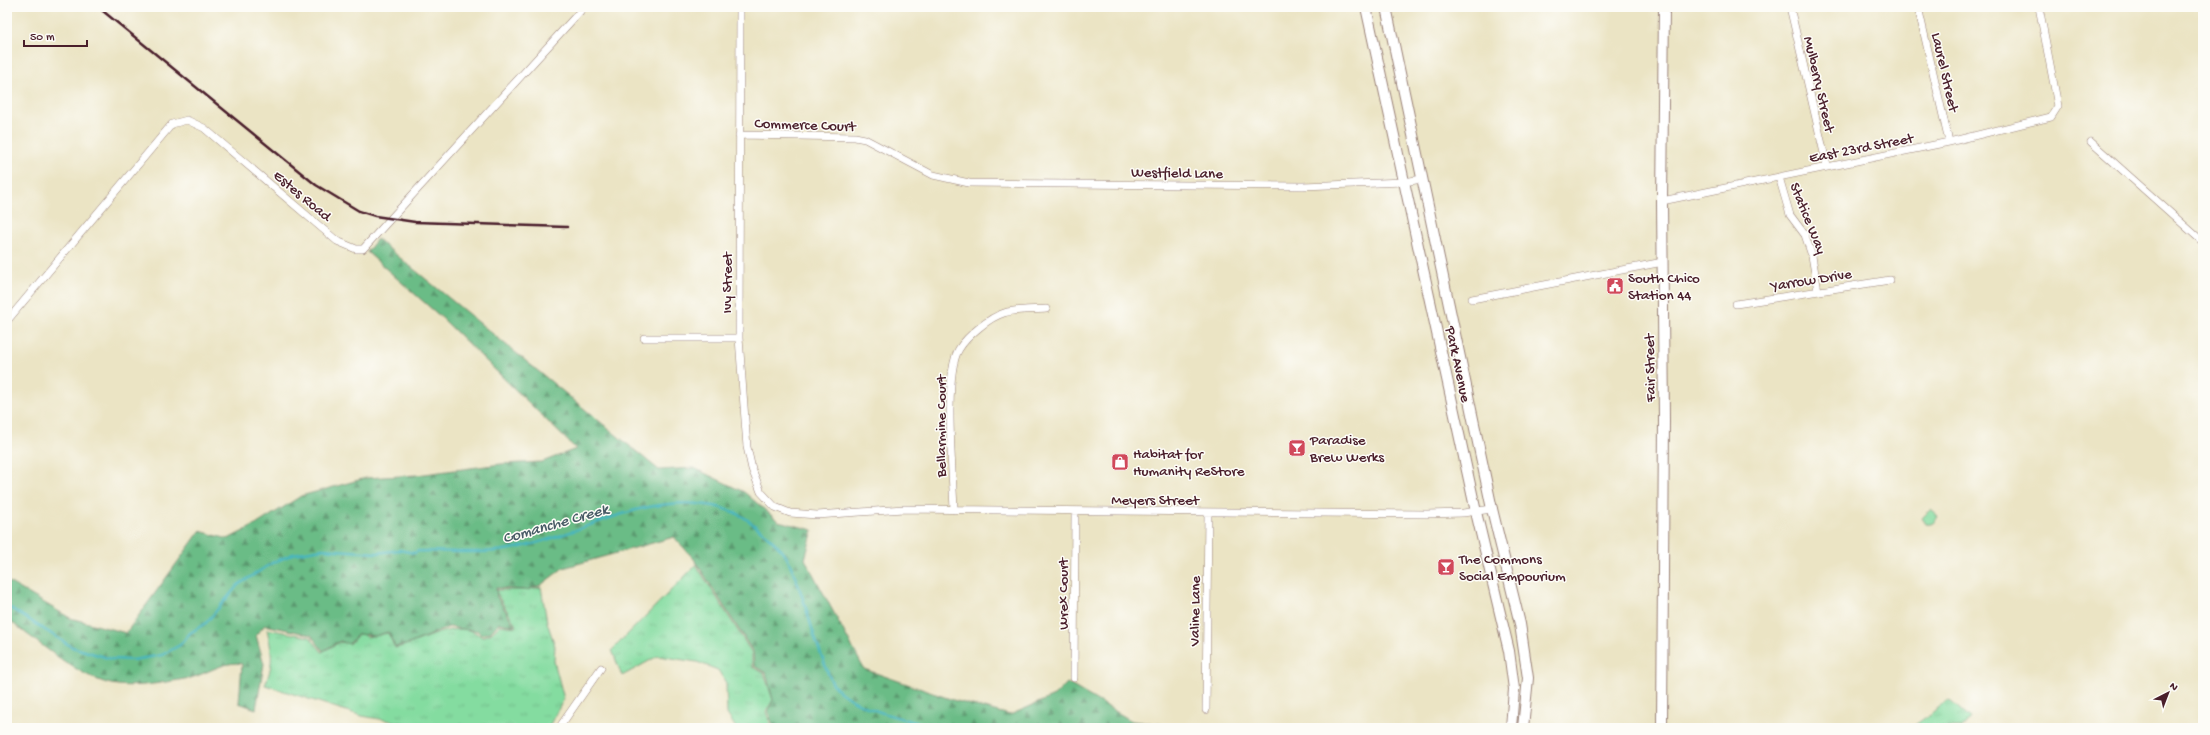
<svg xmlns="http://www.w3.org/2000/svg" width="2210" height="735" font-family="'Gochi Hand',sans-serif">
<defs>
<pattern id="grass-tufts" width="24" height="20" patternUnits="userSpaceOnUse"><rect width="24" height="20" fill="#84dca0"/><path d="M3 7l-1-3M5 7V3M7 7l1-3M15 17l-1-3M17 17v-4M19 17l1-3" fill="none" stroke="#74bc8a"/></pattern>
<pattern id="forest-firs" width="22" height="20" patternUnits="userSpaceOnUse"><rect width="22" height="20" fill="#6bbc86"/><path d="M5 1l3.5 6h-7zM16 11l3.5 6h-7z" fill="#5a986e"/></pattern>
</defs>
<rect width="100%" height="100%" fill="#fdfcf7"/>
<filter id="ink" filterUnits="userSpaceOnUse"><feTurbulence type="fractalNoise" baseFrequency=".025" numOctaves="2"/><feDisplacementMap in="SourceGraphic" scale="8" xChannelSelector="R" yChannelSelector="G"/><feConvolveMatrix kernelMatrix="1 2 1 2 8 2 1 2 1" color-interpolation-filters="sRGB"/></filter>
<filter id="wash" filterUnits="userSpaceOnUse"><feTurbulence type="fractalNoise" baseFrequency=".012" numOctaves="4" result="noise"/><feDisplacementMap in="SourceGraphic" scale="16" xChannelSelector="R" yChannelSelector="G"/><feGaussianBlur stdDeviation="0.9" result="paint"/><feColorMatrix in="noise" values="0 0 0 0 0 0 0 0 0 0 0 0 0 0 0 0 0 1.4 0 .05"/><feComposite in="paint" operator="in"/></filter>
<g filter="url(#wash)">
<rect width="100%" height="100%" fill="#ebe4c4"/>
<!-- grass -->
<path fill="url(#grass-tufts)" stroke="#677e66" d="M 696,565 L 752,653 L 752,667 L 764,673 L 773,700 L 766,712 L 772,728 L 736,728 L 727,714 L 726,683 L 718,670 L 697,662 L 658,656 L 622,676 L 612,650 Z
M 541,587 L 547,622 L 555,646 L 554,661 L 564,699 L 548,728 L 418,728 L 415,725 L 362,716 L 265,685 C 274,663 272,652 267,629 L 310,637 L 322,652 L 340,642 L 350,644 L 358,634 L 363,634 L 367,637 L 388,633 L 395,648 C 422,643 457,616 482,637 L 492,633 L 500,625 L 517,627 L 498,596 L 496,590 L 526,590 Z
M 1949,700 L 1970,718 L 1962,728 L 1911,728 Z"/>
<!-- forest -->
<path fill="url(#forest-firs)" stroke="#5a6e58" d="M 377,239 L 659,470 L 694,468 L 744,492 L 778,521 L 813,530 L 805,559 L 864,669 L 953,700 L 1010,715 L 1054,696 L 1067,683 L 1132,721 L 1194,728 L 774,728 L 768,712 L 773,700 L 766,673 L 754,666 L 753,652 L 694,559 L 674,537 L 563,568 L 541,585 L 526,590 L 496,588 L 497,597 L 515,626 L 499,623 L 491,632 L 481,635 L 478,631 L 449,627 L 409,644 L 395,647 L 388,632 L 375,636 L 358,634 L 349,644 L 340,641 L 323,651 L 311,635 L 265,625 L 256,635 L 264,664 L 256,709 L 239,703 L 242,664 C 225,660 207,674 190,678 C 167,682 133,689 111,684 C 78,677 35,639 7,619 L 7,581 L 70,618 L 126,633 L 200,531 L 228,539 L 257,524 L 301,496 L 366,478 L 417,475 L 501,464 L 542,462 L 576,449 L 442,318 L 367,252 Z"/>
<!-- green -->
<path fill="#84dca0" stroke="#677e66" d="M 1930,510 L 1938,517 C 1934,522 1933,525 1926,524 L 1922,518 Z"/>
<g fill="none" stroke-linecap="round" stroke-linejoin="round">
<!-- stream -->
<path stroke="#46b5bf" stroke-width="2.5" d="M 7,606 L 72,647 L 111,659 L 133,660 L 162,655 L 180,645 L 190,633 L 206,623 L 238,585 L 272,563 L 293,554 L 322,549 L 377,553 L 399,550 L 415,553 L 418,551 C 450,551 484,555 516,548 C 579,536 640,494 707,505 C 717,506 729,510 738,514 C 750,520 781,546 787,558 C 803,589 809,625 822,657 C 826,666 829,680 835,687 C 856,710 918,724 948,728"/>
</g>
</g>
<g filter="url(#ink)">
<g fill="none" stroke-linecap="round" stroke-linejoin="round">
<defs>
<path id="street" d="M 740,7 L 739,338 L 747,447 L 752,469 L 761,492 L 775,507 L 790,513 L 817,515 L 904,509 L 1427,514 L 1463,513 L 1492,509
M 1790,7 L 1827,166
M 1918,7 L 1949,142
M 739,135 L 855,137 L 865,139 L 933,175 L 969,183 L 1303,186 L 1404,182 L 1422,179
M 2091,142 L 2203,242
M 1779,177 L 1790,215 L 1805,235 L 1812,256 L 1818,291
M 1662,201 L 1949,142 L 2051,117 L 2058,106 L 2039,7
M 1472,299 L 1663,262
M 1736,304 L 1890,280
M 7,321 L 172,124 L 187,120 L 204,128 L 337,241 L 356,249 L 363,249 L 584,7
M 644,338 L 739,338
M 954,510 C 953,476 943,374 959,349 C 967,336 990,317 1004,313 C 1017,309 1033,310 1046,309
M 1074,678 L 1075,511
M 1206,710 L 1208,512
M 559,728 L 601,668"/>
<path id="secondary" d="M 1366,7 L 1476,512 L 1509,651 L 1514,689 L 1511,728
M 1386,7 L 1492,509 L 1520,624 L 1528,678 L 1523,728
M 1662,728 L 1664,419 L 1662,201 L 1664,7"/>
</defs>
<!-- street casing -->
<use href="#street" stroke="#9a8278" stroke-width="8"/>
<!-- secondary casing -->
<use href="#secondary" stroke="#9a8278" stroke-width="12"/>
<!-- street -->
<use href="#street" stroke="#fff" stroke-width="7"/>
<!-- secondary -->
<use href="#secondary" stroke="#fff" stroke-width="10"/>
<!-- rail -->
<path stroke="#4a1f2b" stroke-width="2.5" d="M 98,7 L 316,185 L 359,211 L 375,216 L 415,222 L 567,227"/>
</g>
</g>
<!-- icons -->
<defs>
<symbol id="civic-square" viewBox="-11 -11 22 22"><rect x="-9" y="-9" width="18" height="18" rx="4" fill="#d1495b" stroke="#fdfcf7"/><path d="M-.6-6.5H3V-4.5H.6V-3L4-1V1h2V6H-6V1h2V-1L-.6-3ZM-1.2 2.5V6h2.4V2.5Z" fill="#fff"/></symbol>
<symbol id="bar-square" viewBox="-11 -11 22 22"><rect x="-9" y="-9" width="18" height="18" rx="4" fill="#d1495b" stroke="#fdfcf7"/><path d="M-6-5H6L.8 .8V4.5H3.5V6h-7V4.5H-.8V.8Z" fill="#fff"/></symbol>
<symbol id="shop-square" viewBox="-11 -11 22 22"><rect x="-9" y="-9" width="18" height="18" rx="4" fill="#d1495b" stroke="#fdfcf7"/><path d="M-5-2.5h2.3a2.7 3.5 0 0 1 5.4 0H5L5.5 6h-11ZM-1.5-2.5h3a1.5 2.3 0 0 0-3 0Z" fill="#fff"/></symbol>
</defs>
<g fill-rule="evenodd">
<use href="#civic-square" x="1605" y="276" width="20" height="20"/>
<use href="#bar-square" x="1287" y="438" width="20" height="20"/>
<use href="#shop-square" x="1110" y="452" width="20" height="20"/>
<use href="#bar-square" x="1436" y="557" width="20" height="20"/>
</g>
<g text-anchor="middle" stroke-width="3" stroke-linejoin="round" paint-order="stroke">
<!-- street labels -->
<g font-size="15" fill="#4a1f2b" stroke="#fdfcf7">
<text transform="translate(1946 72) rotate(77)" y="5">Laurel Street</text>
<text transform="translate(1820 84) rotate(77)" y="5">Mulberry Street</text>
<text transform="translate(805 124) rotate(2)" y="5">Commerce Court</text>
<text transform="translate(1861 147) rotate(-11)" y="5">East 23rd Street</text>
<text transform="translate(1177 172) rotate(1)" y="5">Westfield Lane</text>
<text transform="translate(303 195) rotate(40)" y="5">Estes Road</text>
<text transform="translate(1809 218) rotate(68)" y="5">Statice Way</text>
<text transform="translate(1811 279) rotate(-9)" y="5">Yarrow Drive</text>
<text transform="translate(726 283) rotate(-90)" y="5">Ivy Street</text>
<text transform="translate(1459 364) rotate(78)" y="5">Park Avenue</text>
<text transform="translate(1649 368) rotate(-91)" y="5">Fair Street</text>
<text transform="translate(940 426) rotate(-90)" y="5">Bellarmine Court</text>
<text x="1155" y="504">Meyers Street</text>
<text transform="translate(1062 594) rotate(-90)" y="5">Wrex Court</text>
<text transform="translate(1194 611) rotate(-89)" y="5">Valine Lane</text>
</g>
<!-- poi labels -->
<g font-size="15" fill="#4a1f2b" stroke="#fdfcf7" text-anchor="start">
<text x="1628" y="282">South Chico<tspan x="1628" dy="17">Station 44</tspan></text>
<text x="1310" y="444">Paradise<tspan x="1310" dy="17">Brew Werks</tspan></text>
<text x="1133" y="458">Habitat for<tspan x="1133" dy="17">Humanity ReStore</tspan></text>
<text x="1459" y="563">The Commons<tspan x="1459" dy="17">Social Empourium</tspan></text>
</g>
<!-- water labels -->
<g font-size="16" font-style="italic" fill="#485b66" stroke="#fdfcf7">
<text transform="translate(555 522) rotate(-16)" y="6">Comanche Creek</text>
</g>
</g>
<!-- margin -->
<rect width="2210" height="735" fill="none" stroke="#fdfcf7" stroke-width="24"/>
<!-- north arrow -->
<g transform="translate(2168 693) rotate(42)" stroke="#fdfcf7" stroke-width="3" paint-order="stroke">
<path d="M0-3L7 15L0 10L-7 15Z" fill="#4a1f2b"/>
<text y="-6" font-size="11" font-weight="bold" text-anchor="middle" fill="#4a1f2b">N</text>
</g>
<!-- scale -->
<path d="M24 40v6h63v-6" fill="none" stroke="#4a1f2b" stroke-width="2"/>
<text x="30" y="40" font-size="12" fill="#4a1f2b" stroke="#fdfcf7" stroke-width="3" paint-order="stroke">50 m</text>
</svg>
